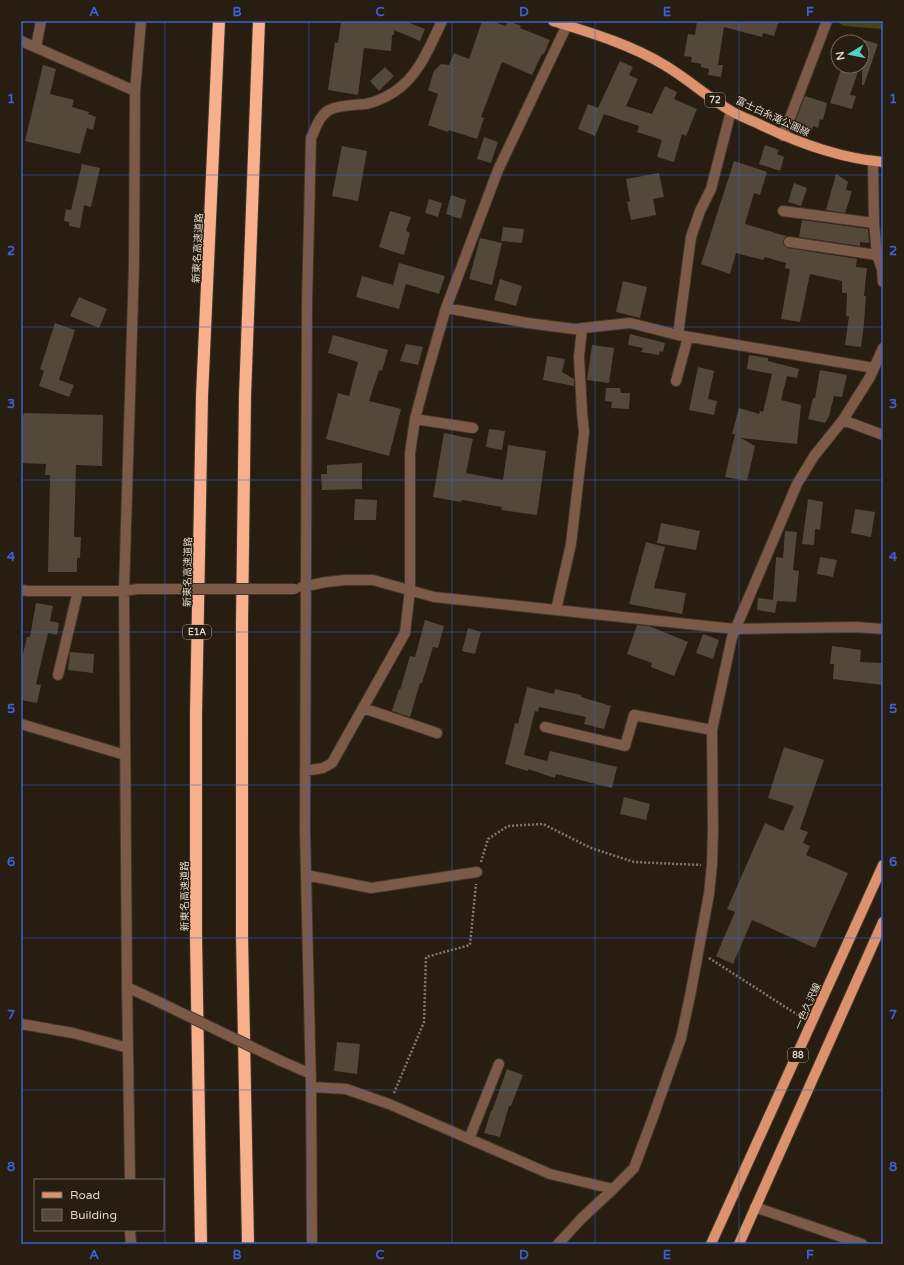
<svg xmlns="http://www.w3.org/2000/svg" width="904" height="1265" font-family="'Varela Round','Noto Sans JP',sans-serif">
<rect width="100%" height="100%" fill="#271d10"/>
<!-- green -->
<path fill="#424711" d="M 836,21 L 883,21 L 883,29 L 844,26 Z"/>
<!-- building -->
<path fill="#54483a" d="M 341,21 L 405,21 L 425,29 L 420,41 L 394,30 L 394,35 L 392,35 L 391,51 L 364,48 L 358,95 L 328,90 L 335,42 L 338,43 Z
M 482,21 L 490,21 L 506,26 L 508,21 L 521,26 L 520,28 L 550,40 L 544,54 L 542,54 L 532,75 L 502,62 L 481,117 L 484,118 L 477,139 L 449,130 L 448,132 L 428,125 L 438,94 L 428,90 L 434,71 L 441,64 L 449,65 L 454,53 L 469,59 Z
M 697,21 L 718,22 L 718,21 L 779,21 L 774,36 L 763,33 L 762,37 L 724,27 L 718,65 L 723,65 L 721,77 L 708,75 L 709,69 L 701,67 L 701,64 L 691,62 L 692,57 L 684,56 L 688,34 L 695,35 Z
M 862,39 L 878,44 L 864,85 L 862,85 Z
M 620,61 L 633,67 L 629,75 L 638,79 L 626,106 L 652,114 L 665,86 L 677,92 L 674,99 L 697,109 L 686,136 L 682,134 L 674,162 L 657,157 L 662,140 L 637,132 L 639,126 L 604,114 L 595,136 L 578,129 L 588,104 L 598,108 Z
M 43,65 L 56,69 L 50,94 L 74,100 L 72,107 L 89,112 L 88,114 L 96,117 L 93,130 L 87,128 L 80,154 L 25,141 Z
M 842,66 L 860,66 L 850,95 L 856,96 L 852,109 L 830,103 Z
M 385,67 L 394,76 L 379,91 L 370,81 Z
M 805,96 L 827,103 L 823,120 L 820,119 L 818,128 L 813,126 L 812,130 L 805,128 L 804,130 L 793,127 Z
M 484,137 L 498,142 L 491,163 L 477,159 Z
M 765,145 L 779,150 L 777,154 L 784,157 L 780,171 L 759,164 Z
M 342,146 L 367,151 L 358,201 L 332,196 Z
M 734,161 L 767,172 L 760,195 L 754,193 L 745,224 L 786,236 L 783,241 L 783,244 L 788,248 L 857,259 L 856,267 L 867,268 L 864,296 L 866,296 L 864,324 L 861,347 L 845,345 L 849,316 L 846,316 L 847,293 L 842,293 L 842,281 L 810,274 L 800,322 L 781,319 L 790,269 L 785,268 L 786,263 L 765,257 L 763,260 L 736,253 L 730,274 L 701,264 Z
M 82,164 L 100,168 L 91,207 L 84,205 L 80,228 L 69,226 L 69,222 L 64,221 L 66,209 L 71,210 Z
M 659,173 L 664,197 L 653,199 L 656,215 L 631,220 L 627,202 L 630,201 L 626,179 Z
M 836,174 L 848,182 L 846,190 L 852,191 L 845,213 L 826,210 Z
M 794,183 L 807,188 L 801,206 L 788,202 Z
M 451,195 L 466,200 L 461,219 L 446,214 Z
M 429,199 L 442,203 L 438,217 L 425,213 Z
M 390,211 L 411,217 L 406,231 L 410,233 L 404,255 L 379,247 Z
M 802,220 L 868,229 L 869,243 L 860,242 L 860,246 L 799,237 Z
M 503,227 L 524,229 L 522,243 L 501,241 Z
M 480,238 L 502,243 L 492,285 L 469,279 Z
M 399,263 L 445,276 L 439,294 L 406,284 L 399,309 L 356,297 L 362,276 L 393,285 Z
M 500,279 L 522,286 L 516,306 L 494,300 Z
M 623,281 L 647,287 L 640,318 L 616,312 Z
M 79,297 L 107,309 L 99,328 L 70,316 Z
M 55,323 L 75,330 L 59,380 L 74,385 L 69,397 L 39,386 L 44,371 L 40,369 Z
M 630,334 L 665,343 L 663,352 L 660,351 L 659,355 L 641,352 L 643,348 L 628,345 Z
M 333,335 L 388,350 L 382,371 L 379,370 L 369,401 L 401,409 L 389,456 L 326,439 L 338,393 L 349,396 L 358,362 L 328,353 Z
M 406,344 L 423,347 L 418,365 L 400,361 Z
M 592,345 L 614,348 L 609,383 L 587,380 Z
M 749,355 L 768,358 L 768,361 L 799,369 L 797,378 L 787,376 L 781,400 L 801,405 L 797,444 L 741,438 L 755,446 L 747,481 L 725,477 L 735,434 L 732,434 L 739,408 L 759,414 L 760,411 L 763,412 L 772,374 L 747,369 Z
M 547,356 L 565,359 L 562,372 L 574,379 L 574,386 L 543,380 Z
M 698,367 L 714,371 L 708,399 L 717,401 L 714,415 L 689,410 Z
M 820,370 L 847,375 L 842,397 L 834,396 L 829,416 L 825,423 L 808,419 L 813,398 L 815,398 Z
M 606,388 L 620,388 L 621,393 L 630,393 L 629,409 L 611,408 L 612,402 L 605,401 Z
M 24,413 L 103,415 L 102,466 L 76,465 L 74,537 L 81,537 L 80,558 L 77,558 L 77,572 L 48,572 L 50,475 L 45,475 L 46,464 L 21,463 L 22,419 Z
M 489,429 L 505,431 L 502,450 L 486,447 Z
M 444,433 L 473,439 L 466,473 L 503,480 L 508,445 L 546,451 L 537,515 L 501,510 L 502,507 L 462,500 L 461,502 L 433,497 Z
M 362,463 L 362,489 L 322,490 L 321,474 L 327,474 L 327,465 Z
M 355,499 L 377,500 L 376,520 L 354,520 Z
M 808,499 L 823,502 L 820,530 L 815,529 L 814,545 L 802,544 Z
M 855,509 L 875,512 L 871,537 L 851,533 Z
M 661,523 L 700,531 L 696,550 L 657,543 Z
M 785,531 L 797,532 L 793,570 L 799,571 L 796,602 L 777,601 L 775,613 L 757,610 L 758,598 L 773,600 L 776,557 L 783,558 Z
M 646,542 L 665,547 L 654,588 L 686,593 L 682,614 L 629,604 Z
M 820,557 L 837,560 L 833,577 L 817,574 Z
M 36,603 L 53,606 L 50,621 L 59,623 L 57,635 L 48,633 L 36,684 L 41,685 L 37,703 L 21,700 L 21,662 L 27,637 L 30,637 Z
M 425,620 L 444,626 L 438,648 L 433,647 L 422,683 L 420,683 L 410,717 L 392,711 L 399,689 L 400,690 L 410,656 L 415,657 Z
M 637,625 L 649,626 L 688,642 L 674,676 L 651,667 L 652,663 L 627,654 Z
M 468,628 L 481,632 L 475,654 L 462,651 Z
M 703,634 L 719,640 L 713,659 L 696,653 Z
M 832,646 L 861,650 L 860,662 L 883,663 L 883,685 L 833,679 L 834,664 L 830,664 Z
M 70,652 L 94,654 L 93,673 L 68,670 Z
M 527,687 L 554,694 L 555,689 L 581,695 L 581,697 L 611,706 L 604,729 L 584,724 L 586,717 L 539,707 L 538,712 L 535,711 L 524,755 L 547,761 L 550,751 L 617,767 L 612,788 L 556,774 L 555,778 L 528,769 L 528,771 L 505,764 L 515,723 L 518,724 Z
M 784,747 L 824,760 L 800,829 L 808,832 L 803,843 L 810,846 L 806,855 L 848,873 L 815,948 L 752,920 L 733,964 L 716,956 L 735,912 L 727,909 L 765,823 L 783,831 L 794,806 L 768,798 Z
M 624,797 L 650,804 L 646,820 L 620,814 Z
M 337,1042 L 360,1044 L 357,1074 L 334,1071 Z
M 507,1069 L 523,1075 L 511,1106 L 509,1106 L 500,1137 L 484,1133 L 491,1111 L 492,1111 Z"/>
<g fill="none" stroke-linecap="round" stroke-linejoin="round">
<defs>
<path id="minor" d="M 21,41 L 135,91
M 36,47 L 41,21
M 783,136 L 827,21
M 873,161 L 874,223 L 877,255 L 882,269 L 883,282
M 783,211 L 874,223
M 789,242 L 877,255
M 446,308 L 528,323 L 574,329 L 630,323 L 678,335 L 874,368
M 678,335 L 691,237 L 700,211 L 711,189 L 731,111
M 676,381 L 688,337
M 415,419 L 473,428
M 843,420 L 883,435
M 302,587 L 326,582 L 345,580 L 373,580 L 434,597 L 735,629 L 856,627 L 883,629
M 21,590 L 28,591 L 124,591 L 138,589
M 556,610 L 571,544 L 584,432 L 582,412 L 579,357 L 582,328
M 58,675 L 78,591
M 363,708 L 437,733
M 21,724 L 125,755
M 545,727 L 625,746 L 634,715 L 712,730
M 305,771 L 323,768 L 332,763 L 405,633 L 410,589 L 410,453 L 415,419 L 426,377 L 446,308 L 498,170 L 567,25
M 306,875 L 371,888 L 477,872
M 127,987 L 163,1004
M 21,1024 L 73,1033 L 128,1048
M 279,1060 L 311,1074
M 311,1087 L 346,1089 L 389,1104 L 550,1174 L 613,1189
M 469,1139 L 499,1064
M 130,1180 L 127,987 L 124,591 L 134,265 L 135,91 L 141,21
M 755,1207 L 862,1244
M 130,1230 L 131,1244
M 312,1244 L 311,1087 L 305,831 L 307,303 L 311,138 C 316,128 319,116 329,110 C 339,105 355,105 366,104 C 376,102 386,97 394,92 C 419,76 430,46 442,21
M 558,1244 L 582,1218 L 613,1189 L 634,1168 L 652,1120 L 681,1038 L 691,991 L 709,894 L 712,865 L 713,830 L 712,730 L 732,637 L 797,484 L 814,456 L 843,420 L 870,377 L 883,348"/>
<path id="major" d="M 553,21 C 592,33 632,45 666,66 C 689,80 709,98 731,111 C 740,116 750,120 759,124 C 798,143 839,158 883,162
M 711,1244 L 883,865
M 739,1244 L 883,922"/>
<path id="highway" d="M 201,1244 L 196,935 L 196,714 L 202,396 L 219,21
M 248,1244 L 242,936 L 242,622 L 245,396 L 259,21"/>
</defs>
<!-- minor casing -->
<use href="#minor" stroke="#40372a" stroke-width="12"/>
<!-- major casing -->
<use href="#major" stroke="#40372a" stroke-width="12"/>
<!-- highway casing -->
<use href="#highway" stroke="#40372a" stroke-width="14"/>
<!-- path -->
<path stroke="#81796e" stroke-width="2.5" stroke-dasharray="2 2" stroke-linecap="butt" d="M 481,862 L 488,839 L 508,826 L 543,824 L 591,848 L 634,862 L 701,865
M 709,958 L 801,1017
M 394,1093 L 424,1022 L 426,957 L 470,945 L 476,884"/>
<!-- minor -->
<use href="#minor" stroke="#7d5948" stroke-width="10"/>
<!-- major -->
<use href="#major" stroke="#dd926e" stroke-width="10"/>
<!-- highway -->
<use href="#highway" stroke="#f7af8c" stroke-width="12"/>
<defs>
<path id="minor-bridge" d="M 138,589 L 295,589
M 163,1004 L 279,1060"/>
</defs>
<!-- minor-bridge casing -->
<use href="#minor-bridge" stroke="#40372a" stroke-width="12" stroke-linecap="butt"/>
<!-- minor-bridge -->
<use href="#minor-bridge" stroke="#7d5948" stroke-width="10"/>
</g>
<!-- grid -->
<path fill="none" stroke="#3a62d6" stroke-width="1" stroke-opacity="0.55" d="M 165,21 L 165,1244M 309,21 L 309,1244M 452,21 L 452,1244M 595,21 L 595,1244M 739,21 L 739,1244M 21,175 L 883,175M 21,327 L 883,327M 21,480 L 883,480M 21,632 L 883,632M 21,785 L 883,785M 21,938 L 883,938M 21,1090 L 883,1090"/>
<g text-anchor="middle" stroke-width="3" stroke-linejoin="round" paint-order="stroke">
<!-- shield labels -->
<g fill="#271d10" stroke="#a69e94" stroke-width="1">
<rect x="705" y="93" width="20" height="14" rx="3"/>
<rect x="183" y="625" width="28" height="14" rx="3"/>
<rect x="788" y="1048" width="20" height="14" rx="3"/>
</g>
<g font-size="9" font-weight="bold" fill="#ddd6cd">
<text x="715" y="103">72</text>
<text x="197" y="635">E1A</text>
<text x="798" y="1058">88</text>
</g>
<!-- street labels -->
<g font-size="10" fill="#ddd6cd" stroke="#271d10">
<text transform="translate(773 116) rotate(25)" y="4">富士白糸滝公園線</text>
<text transform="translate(197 248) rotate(-87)" y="4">新東名高速道路</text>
<text transform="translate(187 572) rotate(-89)" y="4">新東名高速道路</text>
<text transform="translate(184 896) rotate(-90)" y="4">新東名高速道路</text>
<text transform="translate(807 1006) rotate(-66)" y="4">一色久沢線</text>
</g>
</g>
<!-- border -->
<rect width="904" height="1265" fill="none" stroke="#271d10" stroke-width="44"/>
<!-- legend -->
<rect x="34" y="1179" width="130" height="52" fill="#271d10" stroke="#70675c"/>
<rect x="42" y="1192" width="20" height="6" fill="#dd926e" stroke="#70675c"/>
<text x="70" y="1199" font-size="12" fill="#ddd6cd">Road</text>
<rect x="42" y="1209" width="20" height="12" fill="#54483a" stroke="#70675c"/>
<text x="70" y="1219" font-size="12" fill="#ddd6cd">Building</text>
<!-- north arrow -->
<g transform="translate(850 54) rotate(260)"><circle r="19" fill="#271d10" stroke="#70675c"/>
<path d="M0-3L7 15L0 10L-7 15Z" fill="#56cec4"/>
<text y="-6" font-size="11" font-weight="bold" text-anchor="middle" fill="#ddd6cd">N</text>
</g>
<rect x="22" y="22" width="860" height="1221" fill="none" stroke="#3a62d6" stroke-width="1.5"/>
<g font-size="13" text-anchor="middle" font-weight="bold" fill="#3a62d6">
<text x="94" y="16">A</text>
<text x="237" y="16">B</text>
<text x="380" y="16">C</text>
<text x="524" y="16">D</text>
<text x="667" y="16">E</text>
<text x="810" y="16">F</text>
<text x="11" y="103">1</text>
<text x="893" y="103">1</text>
<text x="11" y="255">2</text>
<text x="893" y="255">2</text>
<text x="11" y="408">3</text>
<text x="893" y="408">3</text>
<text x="11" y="561">4</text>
<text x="893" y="561">4</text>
<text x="11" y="713">5</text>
<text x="893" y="713">5</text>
<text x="11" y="866">6</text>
<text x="893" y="866">6</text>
<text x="11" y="1019">7</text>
<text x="893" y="1019">7</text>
<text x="11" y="1171">8</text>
<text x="893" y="1171">8</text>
<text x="94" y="1259">A</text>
<text x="237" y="1259">B</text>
<text x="380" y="1259">C</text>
<text x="524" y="1259">D</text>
<text x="667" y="1259">E</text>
<text x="810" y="1259">F</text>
</g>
</svg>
